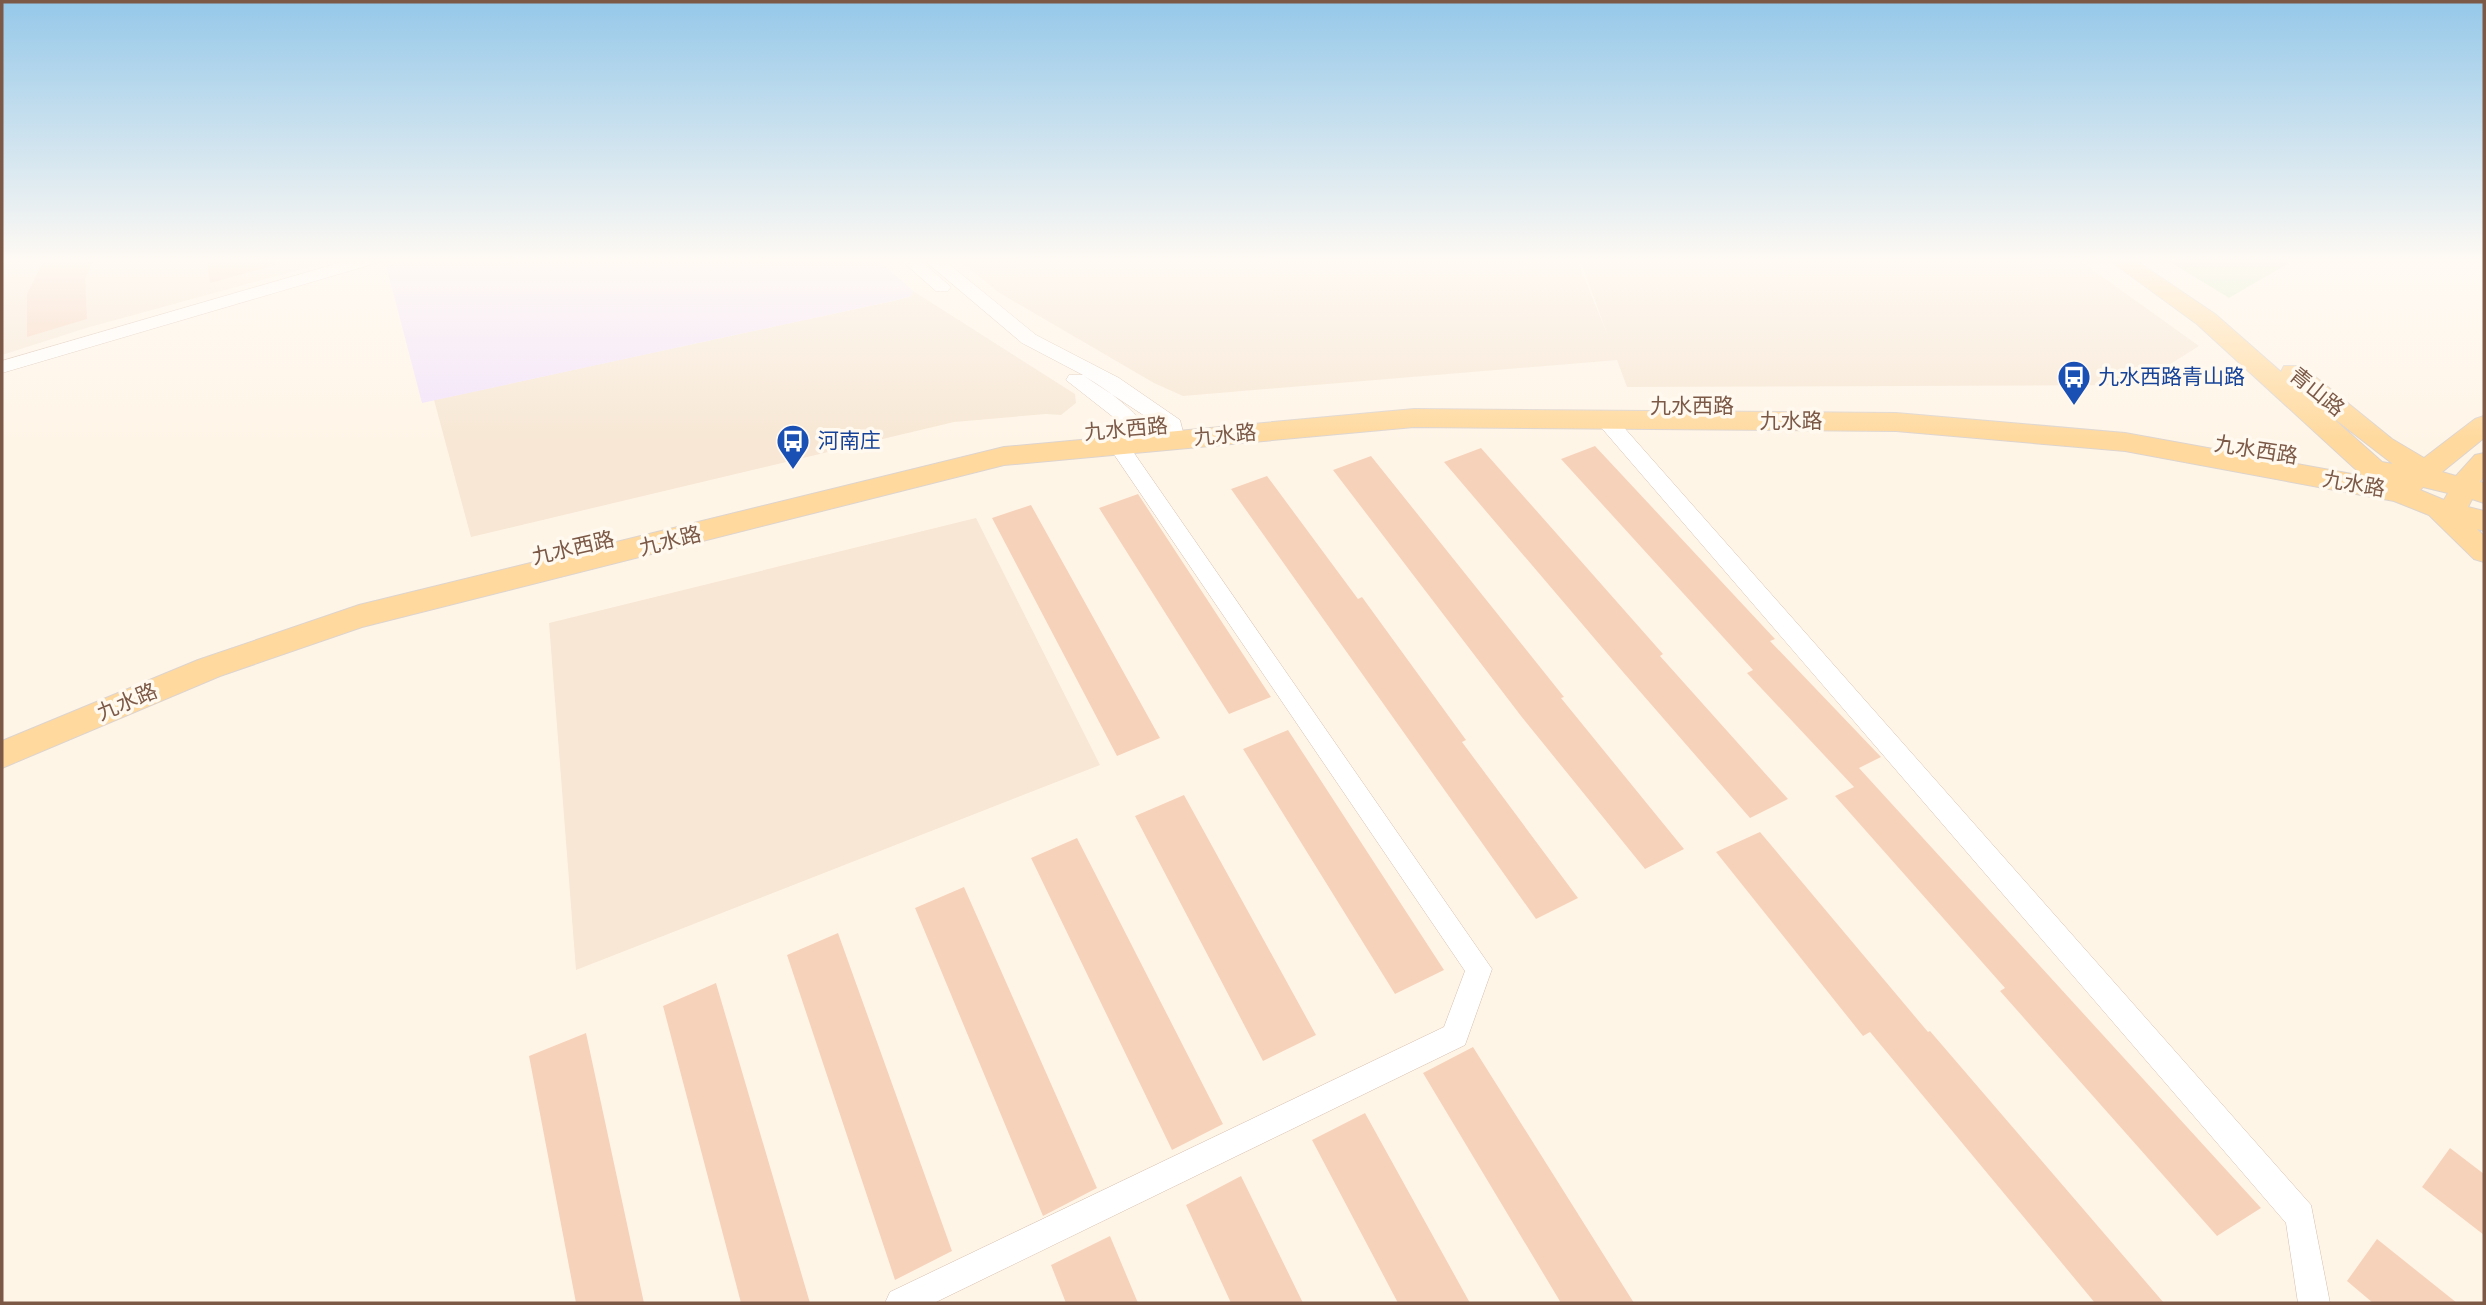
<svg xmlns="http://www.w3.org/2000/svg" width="2486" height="1305" font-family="'Fira Sans','Noto Sans SC',sans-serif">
<rect width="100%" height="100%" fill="#fff5e7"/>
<!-- residential -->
<path fill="#f7e7d4" d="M 2,260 L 335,260 L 86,328 L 2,355 Z
M 960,260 L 1577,260 L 1608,336 L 1580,260 L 2079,260 L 2199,346 L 2137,385 L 1627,387 L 1617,360 L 1183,396 L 1154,383 L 998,292 Z
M 913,291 L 1075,394 L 1076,403 L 1061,415 L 1046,414 L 954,422 L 471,537 L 434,400 L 897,300 L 911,296 Z
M 976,518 L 1100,765 L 576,970 L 549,623 Z"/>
<!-- education -->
<path fill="#f2e3fb" d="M 403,260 L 878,260 L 913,291 L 911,296 L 897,300 L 422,403 L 386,265 Z"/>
<!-- green -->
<path fill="#d5efc3" d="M 2167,260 L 2294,260 L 2229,298 Z"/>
<!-- building -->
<path fill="#f7d2bb" d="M 44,260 L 93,260 L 85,279 L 87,319 L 27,337 L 27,294 Z
M 207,260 L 274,260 L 275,265 L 210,283 Z
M 1595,446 L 1775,639 L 1770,641 L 1881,757 L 1859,768 L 2261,1208 L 2217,1236 L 2000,991 L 2005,988 L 1835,796 L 1854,787 L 1747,673 L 1753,670 L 1561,459 Z
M 1481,448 L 1663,654 L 1660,656 L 1788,799 L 1750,818 L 1623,672 L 1444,462 Z
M 1371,456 L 1564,697 L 1561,698 L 1684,849 L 1645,869 L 1521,716 L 1333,470 Z
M 1267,476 L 1358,599 L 1362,597 L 1466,740 L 1462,742 L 1578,898 L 1536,919 L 1231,489 Z
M 1138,494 L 1271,697 L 1229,714 L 1099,508 Z
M 1031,505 L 1160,738 L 1117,756 L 992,518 Z
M 1288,730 L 1444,970 L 1395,994 L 1243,749 Z
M 1184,795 L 1316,1035 L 1263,1061 L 1135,816 Z
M 1760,832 L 1928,1032 L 1930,1031 L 2164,1303 L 2095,1303 L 1870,1032 L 1863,1036 L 1716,852 Z
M 1077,838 L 1223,1124 L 1172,1150 L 1031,858 Z
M 964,887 L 1097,1188 L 1043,1216 L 915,908 Z
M 838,933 L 952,1251 L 895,1280 L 787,955 Z
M 716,983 L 810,1303 L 741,1303 L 663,1006 Z
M 586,1033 L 644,1303 L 576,1303 L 529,1056 Z
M 1473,1047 L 1634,1303 L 1561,1303 L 1423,1073 Z
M 1365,1113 L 1470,1303 L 1398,1303 L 1312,1140 Z
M 2450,1148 L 2484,1174 L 2484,1235 L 2422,1187 Z
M 1241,1176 L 1303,1303 L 1231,1303 L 1186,1205 Z
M 1110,1236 L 1138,1303 L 1066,1303 L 1051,1265 Z
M 2377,1239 L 2457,1303 L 2373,1303 L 2347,1281 Z"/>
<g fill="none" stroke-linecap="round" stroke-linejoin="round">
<defs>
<path id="minor" d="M 349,260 L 376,260 L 373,264 L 2,373 L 2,361 Z
M 901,260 L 920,260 L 951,287 L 948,291 L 936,291 Z
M 924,260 L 944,260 L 1036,335 L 1119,378 L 1180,420 L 1185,440 L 1182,445 L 1168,445 L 1163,428 L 1084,376 C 1113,393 1139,413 1156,442 L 1153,447 L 1139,447 L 1117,420 L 1066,380 L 1069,375 L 1083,375 L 1022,343 Z
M 1606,413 L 1613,415 L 2311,1205 L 2330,1303 L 2298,1303 L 2286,1223 L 1599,425 L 1596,420 L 1599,415 Z
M 1118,438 L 1125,440 L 1492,969 L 1465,1045 L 934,1303 L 885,1303 L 890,1292 L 1444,1027 L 1465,971 L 1111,450 L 1108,445 Z"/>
<path id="major" d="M 2109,260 L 2135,260 L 2215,314 L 2281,372 L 2284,366 L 2302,366 L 2392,439 L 2424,458 L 2475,419 L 2484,416 L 2484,438 L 2442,472 L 2456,476 L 2475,455 L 2484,453 L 2484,476 L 2480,482 L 2484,483 L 2484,503 L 2472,499 L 2468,507 L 2484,511 L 2484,531 L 2477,529 L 2484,536 L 2484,562 L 2474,559 L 2429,515 L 2394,501 L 2125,451 L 1896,431 L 1414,427 L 1004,465 L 362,627 L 220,676 L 2,768 L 2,741 L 198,660 L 359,605 L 1004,447 L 1414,409 L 1896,413 L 2125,433 L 2363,476 L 2197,324 ZM 2327,413 L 2393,464 L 2382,462 ZM 2423,487 L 2448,493 L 2444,500 L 2420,490 Z"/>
</defs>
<!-- minor casing -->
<use href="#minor" stroke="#d5bead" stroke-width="1"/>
<!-- major casing -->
<use href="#major" stroke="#ddd4cf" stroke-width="2"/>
<!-- minor -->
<use href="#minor" fill="#fff" fill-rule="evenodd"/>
<!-- major -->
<use href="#major" fill="#ffd99d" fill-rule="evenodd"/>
</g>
<!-- sky -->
<linearGradient id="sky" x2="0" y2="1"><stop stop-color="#95c8e9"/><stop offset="0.59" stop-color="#fffaf4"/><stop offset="1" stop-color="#fffaf4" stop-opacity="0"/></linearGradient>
<rect width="2486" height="442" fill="url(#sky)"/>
<!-- icons -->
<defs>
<symbol id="bus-pin" viewBox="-11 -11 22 30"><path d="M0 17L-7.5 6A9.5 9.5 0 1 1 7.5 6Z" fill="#1a4fb4" stroke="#fff9ef"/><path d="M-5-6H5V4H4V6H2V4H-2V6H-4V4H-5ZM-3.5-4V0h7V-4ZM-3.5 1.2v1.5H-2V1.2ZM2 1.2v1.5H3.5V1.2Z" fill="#fff"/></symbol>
</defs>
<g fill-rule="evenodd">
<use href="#bus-pin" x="2055" y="358" width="38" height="52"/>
<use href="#bus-pin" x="774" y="422" width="38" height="52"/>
</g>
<g text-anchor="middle" stroke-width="7" stroke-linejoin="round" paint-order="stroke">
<!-- transit labels -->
<g font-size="21" fill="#164399" stroke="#fff9ef" text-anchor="start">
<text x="2098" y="384">九水西路青山路</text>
<text x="818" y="448">河南庄</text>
</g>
<!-- street labels -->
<g font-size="21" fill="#7c5947" stroke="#fff9ef">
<text transform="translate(2317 392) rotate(39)" y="7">青山路</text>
<text x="1692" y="413">九水西路</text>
<text x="1791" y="428">九水路</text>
<text transform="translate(1126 429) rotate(-5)" y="7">九水西路</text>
<text transform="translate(1225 435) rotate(-5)" y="7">九水路</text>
<text transform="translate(2256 450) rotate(9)" y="7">九水西路</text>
<text transform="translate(2354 484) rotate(10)" y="7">九水路</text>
<text transform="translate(670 541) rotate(-14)" y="7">九水路</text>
<text transform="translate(573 548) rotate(-13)" y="7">九水西路</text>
<text transform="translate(127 702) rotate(-23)" y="7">九水路</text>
</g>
</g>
<!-- border -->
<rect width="2486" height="1305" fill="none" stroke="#7c5947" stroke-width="7"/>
</svg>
